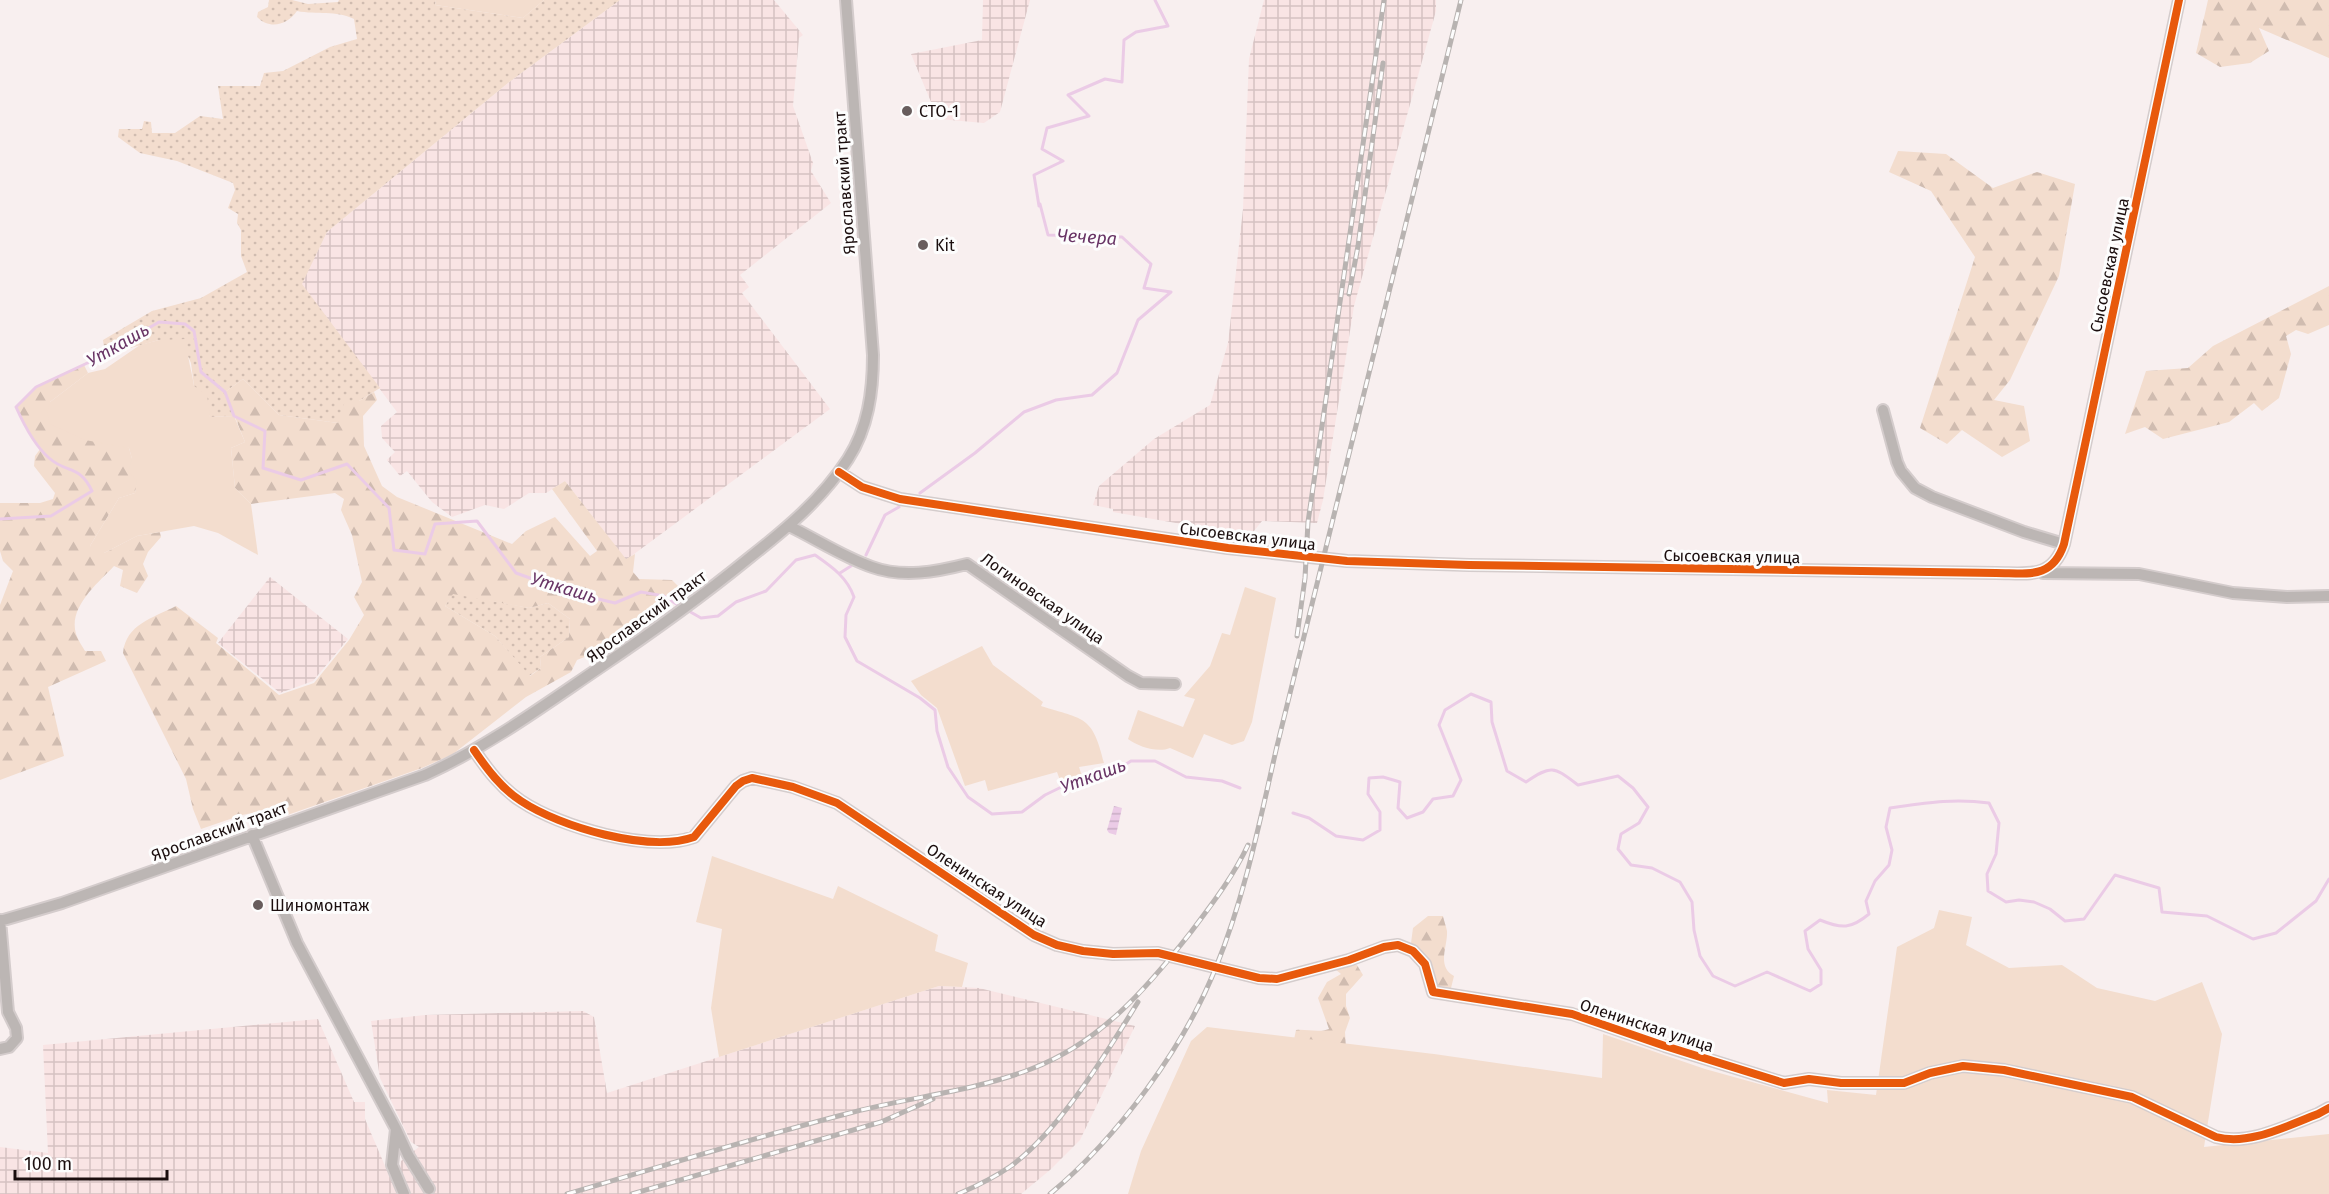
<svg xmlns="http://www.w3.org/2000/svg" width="2329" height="1194" font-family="'Fira Sans',sans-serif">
<defs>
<pattern id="industrial-grid" width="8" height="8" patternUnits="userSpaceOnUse" patternTransform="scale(1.5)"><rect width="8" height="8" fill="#f9e4e4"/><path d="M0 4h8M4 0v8" fill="none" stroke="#d5c2c2"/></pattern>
<pattern id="grass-dots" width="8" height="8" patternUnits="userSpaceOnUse" patternTransform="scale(1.5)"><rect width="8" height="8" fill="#f3ddce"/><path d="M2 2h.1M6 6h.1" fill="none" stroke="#d0bcb0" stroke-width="1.8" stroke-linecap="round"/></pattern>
<pattern id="forest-firs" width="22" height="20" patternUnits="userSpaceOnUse" patternTransform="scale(1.5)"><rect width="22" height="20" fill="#f3ddce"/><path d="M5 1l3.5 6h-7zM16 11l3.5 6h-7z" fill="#d0bcb0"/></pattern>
<pattern id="water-rules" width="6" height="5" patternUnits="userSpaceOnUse" patternTransform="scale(1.5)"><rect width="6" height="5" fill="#ebcbe6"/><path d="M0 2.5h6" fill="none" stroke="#c9adc4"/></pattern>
</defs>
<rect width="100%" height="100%" fill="#f8efef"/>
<!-- industrial -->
<path fill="url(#industrial-grid)" d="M 620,0 L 774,0 L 803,35 L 799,38 L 793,106 L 813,163 L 811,171 L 831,203 L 740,275 L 749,287 L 742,293 L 830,409 L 626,560 L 565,481 L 546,493 L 529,493 L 504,509 L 485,505 L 452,517 L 432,502 L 407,471 L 400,476 L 387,460 L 395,452 L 382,438 L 381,426 L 397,412 L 301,284 L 327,232 L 508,83 Z
M 983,0 L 1030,0 L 1000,112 L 984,123 L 939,119 L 940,115 L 936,114 L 911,54 L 982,40 Z
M 1264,0 L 1436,0 L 1436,11 L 1354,306 L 1323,500 L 1317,523 L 1262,521 L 1250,536 L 1113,512 L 1113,509 L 1093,505 L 1099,486 L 1154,439 L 1210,405 L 1228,343 L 1243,209 L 1249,59 Z
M 270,577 L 348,639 L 313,681 L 280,693 L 218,643 Z
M 939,986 L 979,988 L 1135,1026 L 1080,1140 L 1050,1170 L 1021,1194 L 410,1194 L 399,1173 L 401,1161 L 419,1147 L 411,1142 L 380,1078 L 371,1021 L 425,1015 L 583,1011 L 594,1017 L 607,1093 Z
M 318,1019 L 354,1102 L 365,1102 L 365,1119 L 397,1194 L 0,1194 L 0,1147 L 48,1153 L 43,1045 Z"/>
<!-- grass -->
<path fill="url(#grass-dots)" d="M 269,0 L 292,0 L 308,4 L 338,2 L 339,0 L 436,0 L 435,5 L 523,18 L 544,0 L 620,0 L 508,83 L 327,232 L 302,284 L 380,388 L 359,401 L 338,423 L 279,415 L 243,379 L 225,392 L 234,416 L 210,417 L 194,386 L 191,363 L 186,352 L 159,340 L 105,355 L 103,340 L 152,311 L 201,298 L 247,272 L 241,256 L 241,230 L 237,223 L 238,214 L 228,208 L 235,190 L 233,183 L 177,161 L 140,153 L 118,137 L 119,129 L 142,129 L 144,121 L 151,122 L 152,133 L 175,133 L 200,116 L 223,119 L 218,86 L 260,86 L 264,73 L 283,71 L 330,47 L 357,39 L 354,19 C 336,10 317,15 297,11 C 287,25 270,30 257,17 L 258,12 L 268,7 Z
M 453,593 L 529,608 L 548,603 L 570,619 L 569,637 L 540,657 L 541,668 L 529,676 L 495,636 L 445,606 Z"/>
<!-- forest -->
<path fill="url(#forest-firs)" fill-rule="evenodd" d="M 2208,0 L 2329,0 L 2329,58 L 2259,28 L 2269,51 L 2250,63 L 2220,67 L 2196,53 Z
M 1898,151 L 1946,154 L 1993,188 L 2037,172 L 2075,184 L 2059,276 L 2010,380 L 1994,400 L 2024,406 L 2030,441 L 2002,457 L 1962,430 L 1947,444 L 1920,428 L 1975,257 L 1931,191 L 1889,172 Z
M 2329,286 L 2329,325 L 2308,334 L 2296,330 L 2286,336 L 2291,354 L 2279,398 L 2262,411 L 2254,403 L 2229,422 L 2163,439 L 2145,427 L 2125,434 L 2146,371 L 2188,368 L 2213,346 Z
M 84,365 L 88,373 L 50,402 L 129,448 L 138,480 L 135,493 L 119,498 L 90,546 L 104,553 L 137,536 L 160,532 L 161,537 L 148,552 L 143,564 L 148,576 L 137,593 L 120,586 L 123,570 L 114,566 C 98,583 68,607 76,634 C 78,640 82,646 85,651 L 101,651 L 106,661 L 48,687 L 64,756 L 0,780 L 0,605 L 13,571 L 3,561 L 0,551 L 0,503 L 40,503 L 53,499 L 55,493 L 34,466 L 35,456 L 41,448 L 25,427 L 16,407 L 36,387 Z
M 243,379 L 279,415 L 338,423 L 345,401 L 359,401 L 374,392 L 377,400 L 363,416 L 364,446 L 382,486 L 397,497 L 512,544 L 526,531 L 555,517 L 590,556 L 597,551 L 552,489 L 565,481 L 626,559 L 635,554 L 633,572 L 639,579 L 672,580 L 679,587 L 661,610 L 602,650 L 577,660 L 571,672 L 526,697 L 453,754 L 422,768 L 276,819 L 262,811 L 242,815 L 201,829 L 193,809 L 186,779 L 123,653 C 126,624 153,618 176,606 L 218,638 L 216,643 L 279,695 L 314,683 L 349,640 L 364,615 L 354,597 L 362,582 L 352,535 L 341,510 L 344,499 L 335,493 L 251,504 L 235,488 L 231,448 L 245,442 L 225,392 ZM 453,594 L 529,608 L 548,603 L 570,619 L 569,637 L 540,657 L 541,668 L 530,676 L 495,636 L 445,606 Z
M 1428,916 L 1443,916 C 1444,921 1446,926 1447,931 C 1448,946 1436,966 1454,976 L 1451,988 L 1438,987 L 1421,952 L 1411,943 L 1413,928 Z
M 1342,965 L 1357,965 L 1363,975 L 1346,994 L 1346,1006 L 1350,1018 L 1345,1032 L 1346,1049 L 1292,1049 L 1296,1030 C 1307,1029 1319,1033 1329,1029 L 1318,998 L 1327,982 L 1341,974 L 1335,969 Z"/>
<!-- garden -->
<path fill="#f3ddce" d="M 436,0 L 544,0 L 523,18 L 435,5 Z
M 187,339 C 186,355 192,370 194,386 L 207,395 L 210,417 L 234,416 L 245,442 L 231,448 L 235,488 L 251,504 L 258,555 L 218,533 L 194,526 L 137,536 L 104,553 L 95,553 L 90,546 L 119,498 L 135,493 L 137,480 L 128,472 L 132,459 L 129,448 L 85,440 L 50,424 L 47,413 L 50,402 L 88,373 L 105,369 L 140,345 L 159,340 Z
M 1245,587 L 1276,598 L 1252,722 L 1244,741 L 1232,745 L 1204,734 L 1193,758 L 1170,748 C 1158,753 1139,747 1128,739 L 1138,710 L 1183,727 L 1195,699 L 1184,696 L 1210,666 L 1222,633 L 1230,635 Z
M 982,646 L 993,665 L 1043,702 L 1041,706 C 1085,720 1092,715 1104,763 L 1079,767 L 1082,776 L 1061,783 L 1057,772 L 988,791 L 985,780 L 965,786 L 937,708 L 921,695 L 911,681 Z
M 712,856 L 833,899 L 838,886 L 938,935 L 935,951 L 968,963 L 962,987 L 939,986 L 719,1057 L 711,1008 L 722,929 L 696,922 Z
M 1939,910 L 1972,917 L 1966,945 L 2009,968 L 2062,965 L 2097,988 L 2155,1001 L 2202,982 L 2222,1034 L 2204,1147 L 2329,1134 L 2329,1194 L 1128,1194 L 1141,1151 L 1191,1041 L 1207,1027 L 1434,1054 L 1602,1078 L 1603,1034 L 1705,1069 L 1828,1103 L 1827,1090 L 1876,1095 L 1897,947 L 1934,928 Z"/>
<!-- water -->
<path fill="url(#water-rules)" d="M 1114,806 L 1122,808 L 1116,835 L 1109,833 L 1107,830 Z"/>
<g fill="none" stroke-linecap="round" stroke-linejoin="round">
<!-- stream -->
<path stroke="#ebcbe6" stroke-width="3" d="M 920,493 L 975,453 L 1024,412 L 1056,400 L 1092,395 L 1117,373 L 1138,320 L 1171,292 L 1144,288 L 1151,264 L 1122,237 L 1048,235 L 1040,204 L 1039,206 L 1034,175 L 1063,161 L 1042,149 L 1047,128 L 1089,116 L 1068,95 L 1105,79 L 1122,82 L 1124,40 L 1136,32 L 1168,26 L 1155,0
M 0,519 L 51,516 L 92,491 C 79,464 67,474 49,458 C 34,445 24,425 16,407 L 36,387 L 98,358 L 159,322 L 185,324 L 194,331 L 201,372 L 225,392 L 234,416 L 265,431 L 263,468 L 301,480 L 347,464 L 389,508 L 394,550 L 425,554 L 435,524 L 477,521 L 516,573 L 569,592 L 615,603 L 641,592 L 664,596 L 681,607
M 866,555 L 885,515 L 899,507
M 840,573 L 851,566
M 687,610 L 701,618 L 718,616 L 736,602 L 766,591 L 796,560 L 815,555 C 832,567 847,577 854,597 L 846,615 L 845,637 L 857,661 L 920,698 L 935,710 L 937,731 L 948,767 L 968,797 L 992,814 L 1022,812 L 1045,795 L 1086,775 L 1112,773 L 1131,761 L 1155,761 L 1186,777 L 1222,781 L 1240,788
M 1293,813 L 1309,818 L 1336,836 L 1363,840 L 1380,830 L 1380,812 L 1368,794 L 1369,778 L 1383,777 L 1400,782 L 1398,808 L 1407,818 L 1423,812 L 1433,799 L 1453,796 L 1461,780 L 1439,725 L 1445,710 L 1471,694 L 1491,702 L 1492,722 L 1507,771 L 1526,782 C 1552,764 1554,767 1578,785 L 1618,776 L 1633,788 L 1648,807 L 1639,823 L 1621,834 L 1618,849 L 1631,865 L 1652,868 L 1680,882 L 1692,902 L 1694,930 L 1700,956 L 1713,976 L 1735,986 L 1767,972 L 1810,991 L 1821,984 L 1821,970 L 1808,949 L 1805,931 L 1820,920 C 1842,929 1851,929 1869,914 L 1866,901 L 1875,881 L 1889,865 L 1892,850 L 1886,827 L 1890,808 C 1925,803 1953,798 1989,803 L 1999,823 L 1996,854 L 1987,874 L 1988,891 L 2006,902 L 2019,900 L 2034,902 L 2050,909 L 2065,921 L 2084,919 L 2115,875 L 2159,888 L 2162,912 L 2207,916 L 2253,939 L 2276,933 L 2316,901 L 2329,879"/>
<defs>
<path id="minor" d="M 1883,410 L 1897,462 L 1901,471 L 1915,488 L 1932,497 L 2024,532 L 2064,544
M 839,472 L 862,487 L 900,499 L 1228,548 L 1347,561 L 1469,565 L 1996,573 C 2027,573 2052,580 2064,544 L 2179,0
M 789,526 C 816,539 843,557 872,567 C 902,578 936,572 967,564 L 1128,676 L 1141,683 L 1175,684
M 2043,573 L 2139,574 L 2233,593 L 2287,597 L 2329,596
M 474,750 C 487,769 501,788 521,801 C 560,827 649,853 694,837 L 736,786 L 743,781 L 752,778 L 793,787 L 837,803 L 1034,935 L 1057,945 L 1083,951 L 1113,954 L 1158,953 L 1259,978 L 1277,979 L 1349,960 L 1384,947 L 1398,945 L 1413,951 L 1425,964 L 1433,992 L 1572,1014 L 1665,1046 L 1784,1083 L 1809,1079 L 1841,1083 L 1904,1083 L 1930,1073 L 1963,1066 L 2004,1070 L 2132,1097 L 2216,1137 C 2249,1146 2286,1126 2318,1114 L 2329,1108
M 252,835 L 297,943 L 396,1129 L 392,1165 L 404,1194
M 0,921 L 62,903 L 425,775 C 487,747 543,706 599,668 C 651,633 700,598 749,558 C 786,529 822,499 848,459 C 868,428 873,392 873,355 L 846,0
M 0,1049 L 9,1047 L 17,1038 L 16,1028 L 8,1012 L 0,920
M 396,1129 L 408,1155 L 429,1189"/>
</defs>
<!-- minor casing -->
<use href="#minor" stroke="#d4cccc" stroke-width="14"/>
<!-- minor -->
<use href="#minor" stroke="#bcb6b4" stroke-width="10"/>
<defs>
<path id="rail" d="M 1349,294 L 1358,246 L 1383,63
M 1297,636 L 1305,578 L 1308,522 L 1384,0
M 567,1194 C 660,1167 752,1138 846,1114 C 908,1097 972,1092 1031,1069 C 1100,1043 1147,988 1191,932 C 1212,904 1233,877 1248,845
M 632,1194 L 881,1122 L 933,1099
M 958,1194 C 977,1186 995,1177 1011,1166 C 1061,1129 1105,1055 1138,1002
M 1050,1194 C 1117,1138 1184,1048 1216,967 C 1245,896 1260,820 1277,746 L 1461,0"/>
</defs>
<!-- rail casing -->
<use href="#rail" stroke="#b8b3b1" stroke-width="5"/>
<!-- rail -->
<use href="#rail" stroke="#fdfdfd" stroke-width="3" stroke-dasharray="9" stroke-linecap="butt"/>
<defs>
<path id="cycleway" d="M 839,472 L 862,487 L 900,499 L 1228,548 L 1347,561 L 1469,565 L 1996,573 C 2027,573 2052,580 2064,544 L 2179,0
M 474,750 C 487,769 501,788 521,801 C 560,827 649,853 694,837 L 736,786 L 743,781 L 752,778 L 793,787 L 837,803 L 1034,935 L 1057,945 L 1083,951 L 1113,954 L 1158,953 L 1259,978 L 1277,979 L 1349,960 L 1384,947 L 1398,945 L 1413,951 L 1425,964 L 1433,992 L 1572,1014 L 1665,1046 L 1784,1083 L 1809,1079 L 1841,1083 L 1904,1083 L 1930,1073 L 1963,1066 L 2004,1070 L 2132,1097 L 2216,1137 C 2249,1146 2286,1126 2318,1114 L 2329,1108"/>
</defs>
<!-- cycleway casing -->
<use href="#cycleway" stroke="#fdfdfd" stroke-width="11"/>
<!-- cycleway -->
<use href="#cycleway" stroke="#e8590c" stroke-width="8"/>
</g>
<!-- markers -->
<g fill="#685d5d" stroke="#fdfdfd" stroke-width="2">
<circle cx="907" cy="111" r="6"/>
<circle cx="923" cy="245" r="6"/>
<circle cx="258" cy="905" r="6"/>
</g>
<g text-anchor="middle" stroke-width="6" stroke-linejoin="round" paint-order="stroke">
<!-- poi labels -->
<g font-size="16" fill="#1b0e0e" stroke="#fdfdfd" text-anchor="start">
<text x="919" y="117">СТО-1</text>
<text x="935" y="251">Kit</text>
<text x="270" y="911">Шиномонтаж</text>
</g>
<!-- street labels -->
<g font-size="16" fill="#1b0e0e" stroke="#fdfdfd">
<text transform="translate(844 183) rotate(-94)" y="6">Ярославский тракт</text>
<text transform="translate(2109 265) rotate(-78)" y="6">Сысоевская улица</text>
<text transform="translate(1248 536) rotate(7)" y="6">Сысоевская улица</text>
<text transform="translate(1732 556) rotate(1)" y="6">Сысоевская улица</text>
<text transform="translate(1043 598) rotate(35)" y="6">Логиновская улица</text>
<text transform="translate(646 616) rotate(-36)" y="6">Ярославский тракт</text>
<text transform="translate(219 831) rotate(-20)" y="6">Ярославский тракт</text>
<text transform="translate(987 885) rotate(33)" y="6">Оленинская улица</text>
<text transform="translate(1647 1025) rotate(18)" y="6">Оленинская улица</text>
</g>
<!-- water labels -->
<g font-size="18" font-style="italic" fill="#683465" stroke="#fdfdfd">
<text transform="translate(1087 237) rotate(4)" y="6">Чечера</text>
<text transform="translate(118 345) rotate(-30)" y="6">Уткашь</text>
<text transform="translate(564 588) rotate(17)" y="6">Уткашь</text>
<text transform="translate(1093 776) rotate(-20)" y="6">Уткашь</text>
</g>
</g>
<!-- scale -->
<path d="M15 1170v9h152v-9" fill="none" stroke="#1b0e0e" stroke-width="3"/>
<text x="24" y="1170" font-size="18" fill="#1b0e0e" stroke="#fdfdfd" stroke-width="4.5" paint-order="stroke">100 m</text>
</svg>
